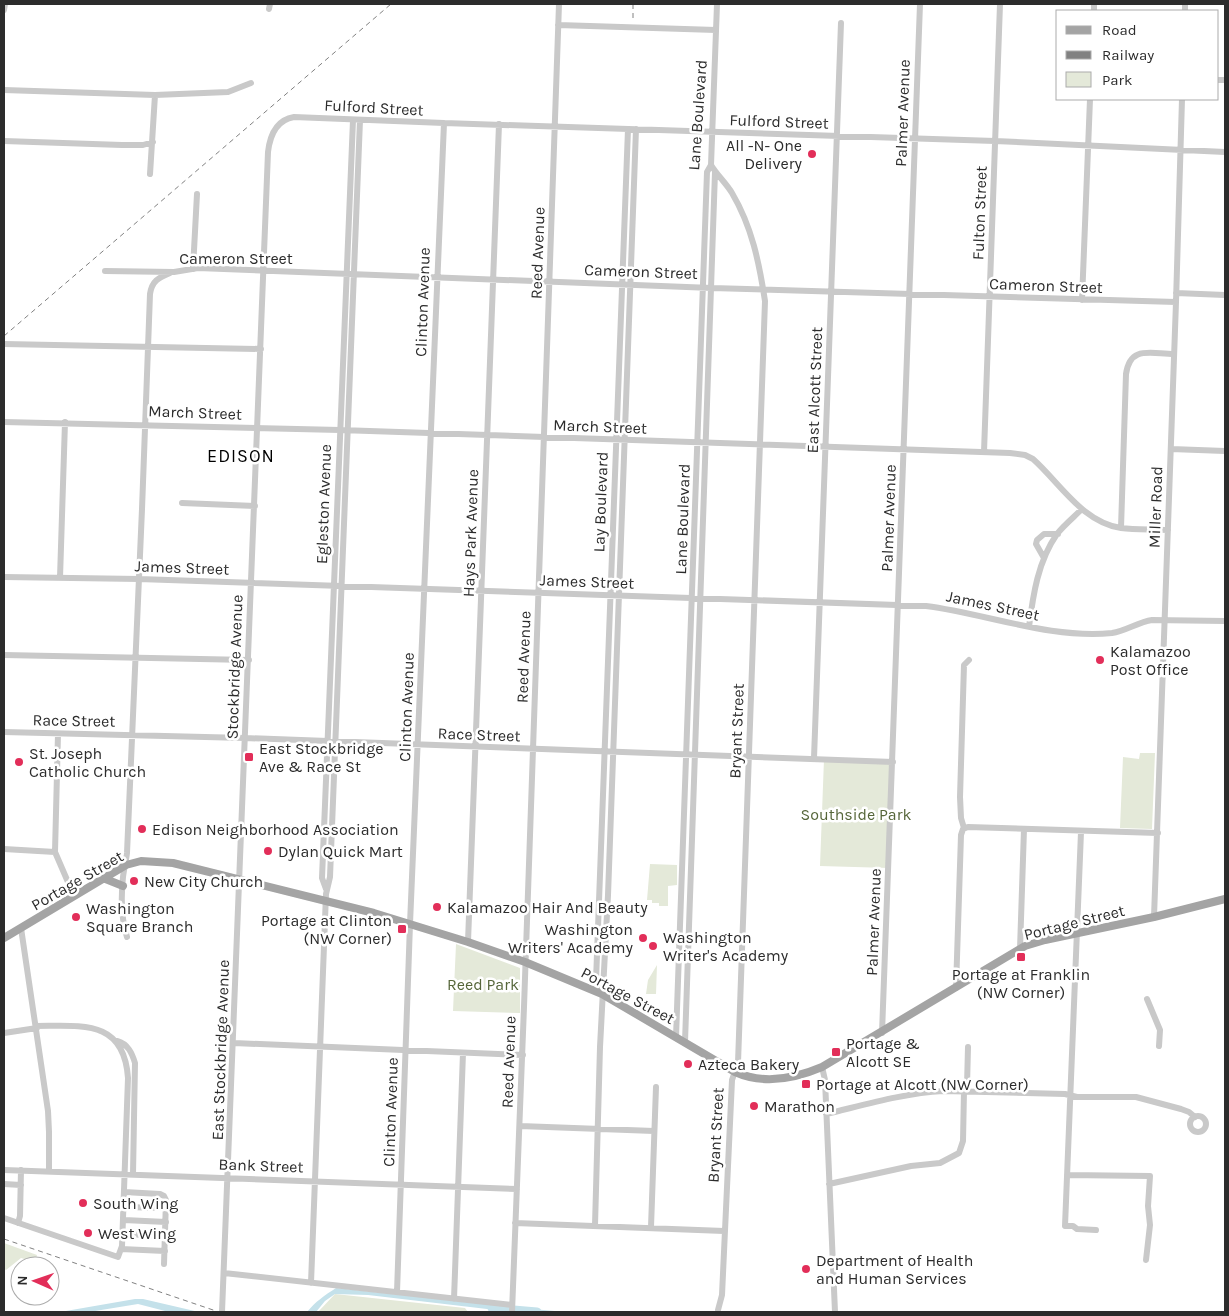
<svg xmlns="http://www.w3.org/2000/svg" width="1229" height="1316" font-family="Karla,sans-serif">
<rect width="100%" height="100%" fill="#fff"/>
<!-- green -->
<path fill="#e4e9d9" d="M 1140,753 L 1155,753 L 1152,829 L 1120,828 L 1123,757 L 1139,759 Z
M 824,759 L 893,762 L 889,868 L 820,866 Z
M 650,864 L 677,865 L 677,885 L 668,886 L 668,906 L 659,906 L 659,903 L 652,903 L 652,900 L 647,900 Z
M 456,944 L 520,968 L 520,1013 L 453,1011 Z
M 657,965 L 656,994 L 646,994 L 648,980 Z
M 4,1243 L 37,1255 L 35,1262 L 21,1258 L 6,1270 L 4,1269 Z
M 335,1294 L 465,1308 L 468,1312 L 318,1312 Z"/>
<!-- water -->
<path fill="#c4e1ea" d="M 336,1288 L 504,1306 L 504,1311 L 368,1295 L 335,1294 L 325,1301 L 316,1312 L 307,1312 C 315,1302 325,1295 336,1288 Z
M 135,1299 L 143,1299 L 199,1312 L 169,1312 L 138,1304 L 89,1312 L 60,1312 Z
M 521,1308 L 566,1312 L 520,1312 Z"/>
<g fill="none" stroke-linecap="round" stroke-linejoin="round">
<!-- river -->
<path stroke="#c4e1ea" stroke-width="9" d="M 492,1308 L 537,1312"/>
<!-- minor -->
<path stroke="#c9c9c9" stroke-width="6" d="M 269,9 L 270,4
M 4,10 L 5,4
M 1094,11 L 1094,4
M 1185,11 L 1185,4
M 558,25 L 716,30
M 1218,80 L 1225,80
M 4,90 L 155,95 L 228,92 L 251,83
M 4,141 L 122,145 L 143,145 L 153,142
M 711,165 C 717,175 726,183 732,193 C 752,227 759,262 765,301 L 738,1063 L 732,1080 L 722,1295 L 718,1310
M 150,174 L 155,95
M 193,269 L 197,194
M 105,271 L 174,272 L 198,268 L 712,288 L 1176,302
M 1176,293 L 1225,295
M 1082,300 L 1090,99
M 4,344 L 261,349
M 4,422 L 340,430 L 1010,453 L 1025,455 L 1033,459 C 1060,483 1082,522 1121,528 C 1136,530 1152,529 1168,530
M 1171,449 L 1225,451
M 984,452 L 1000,4
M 182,503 L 255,506
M 1121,528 L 1126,374 C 1130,345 1151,354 1174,354
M 1044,558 L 1036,544 L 1037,540 L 1044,534 L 1058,534
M 4,577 L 139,579 L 926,606 C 988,614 1049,639 1112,633 C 1126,631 1138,622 1152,620 L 1225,621
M 60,578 L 65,422
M 1029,627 C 1033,595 1038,561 1057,534 C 1064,525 1074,517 1082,509
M 4,655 L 249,660
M 4,732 L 245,738 L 893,762
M 58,734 L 55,852 L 74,896
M 814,758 L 841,23
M 964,828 L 961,818 L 960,797 L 964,665 L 969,660
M 1081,832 L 1065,1226 L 1073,1226 L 1077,1229 L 1096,1230
M 4,849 L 55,852
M 326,889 L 322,878 L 353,120
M 1154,917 L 1176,302 L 1182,99
M 21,928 L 48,1111 L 49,1132 L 49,1171
M 127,937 C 121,918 121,896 123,877 C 124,869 126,861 127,853 L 142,509 L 150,294 C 152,281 158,278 170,273
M 468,942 L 499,124
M 1020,949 L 1024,829
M 956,988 L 961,835 L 963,829 L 968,827 L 1158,833
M 602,994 L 596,981 L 628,129
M 1147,999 L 1160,1030 L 1159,1046
M 4,1033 L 37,1028
M 882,1033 L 920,4
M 676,1037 L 707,172 L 711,165 L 717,4
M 117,1041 C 128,1044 132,1053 135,1063 L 133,1174
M 685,1042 L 715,172
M 234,1043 L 523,1055
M 822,1067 L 825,1080 L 835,1312
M 826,1114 C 864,1105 904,1093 943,1091 L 1065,1094 L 1077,1097 L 1136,1097 L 1181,1109 L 1189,1112 L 1195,1117
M1190 1124a8 8 0 1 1 16 0a8 8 0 1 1-16 0Z
M 520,1126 L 654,1131
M 4,1170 L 517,1189
M 1067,1175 L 1150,1176 L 1148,1206 L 1150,1225 L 1146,1260
M 4,1184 L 21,1185
M 829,1184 L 911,1166 L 940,1163 L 959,1153 L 963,1141 L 964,1091 L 967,1086 L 968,1047
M 124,1192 L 160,1194 L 164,1196 L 166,1200 L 164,1264
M 124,1207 L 166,1208
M 4,1218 L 118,1257 L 122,1246 L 128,1078 C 124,1019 82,1026 36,1026
M 124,1220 L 166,1222
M 18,1223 L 20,1216 L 21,1170
M 515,1223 L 724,1231
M 595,1225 L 600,1047 L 608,895 L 636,129
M 651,1227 L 656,1087
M 123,1234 L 165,1236
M 121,1249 L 165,1251
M 224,1273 L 512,1305
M 311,1283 L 326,894 L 330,877 L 360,120
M 397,1292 L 410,924 L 444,123
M 454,1299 L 463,1053
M 222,1312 L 268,152 C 270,135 276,120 294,117 L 444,123 L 995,141 L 1225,152
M 512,1312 L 524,1007 L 559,4"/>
<!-- major -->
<path stroke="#a4a4a4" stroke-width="8" d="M 103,878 L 123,886
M 4,938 L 126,865 L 141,861 L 173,863 L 374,913 L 468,942 L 525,962 L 602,994 L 735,1072 C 764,1085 794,1079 822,1067 L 1025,946 L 1045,940 L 1154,917 L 1225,899"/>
<!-- rail -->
<path stroke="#818181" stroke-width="1" stroke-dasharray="5 4" stroke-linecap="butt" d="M 633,18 L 633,4
M 4,336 L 391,4
M 4,1239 L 219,1312"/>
</g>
<!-- markers -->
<g fill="#e22e59" stroke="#fff" stroke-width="2">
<circle cx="812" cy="154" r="5"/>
<circle cx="1100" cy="660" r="5"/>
<rect x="244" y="752" width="10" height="10" rx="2.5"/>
<circle cx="19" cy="762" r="5"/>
<circle cx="142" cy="829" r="5"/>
<circle cx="268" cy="851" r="5"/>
<circle cx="134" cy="881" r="5"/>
<circle cx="437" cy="907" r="5"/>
<circle cx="76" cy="917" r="5"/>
<rect x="397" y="924" width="10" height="10" rx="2.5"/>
<circle cx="643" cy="938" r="5"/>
<circle cx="653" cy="946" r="5"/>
<rect x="1016" y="952" width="10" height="10" rx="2.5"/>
<rect x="831" y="1047" width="10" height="10" rx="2.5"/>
<circle cx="688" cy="1064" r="5"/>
<rect x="801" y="1079" width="10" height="10" rx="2.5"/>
<circle cx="754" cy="1106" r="5"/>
<circle cx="83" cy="1203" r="5"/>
<circle cx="88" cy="1233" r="5"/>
<circle cx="806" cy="1269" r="5"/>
</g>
<g text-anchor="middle" stroke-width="5" stroke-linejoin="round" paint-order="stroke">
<!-- street labels -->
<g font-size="16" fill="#2c2c2c" stroke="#fff">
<text transform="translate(374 107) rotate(3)" y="6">Fulford Street</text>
<text transform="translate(902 113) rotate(-88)" y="6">Palmer Avenue</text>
<text transform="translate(697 115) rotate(-86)" y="6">Lane Boulevard</text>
<text transform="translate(779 121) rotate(2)" y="6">Fulford Street</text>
<text transform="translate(979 213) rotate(-88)" y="6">Fulton Street</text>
<text transform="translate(537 253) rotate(-88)" y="6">Reed Avenue</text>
<text x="236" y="264">Cameron Street</text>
<text transform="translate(641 271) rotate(2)" y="6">Cameron Street</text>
<text transform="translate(1046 285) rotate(2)" y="6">Cameron Street</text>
<text transform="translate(422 302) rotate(-88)" y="6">Clinton Avenue</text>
<text transform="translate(814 390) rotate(-88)" y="6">East Alcott Street</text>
<text transform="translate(195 412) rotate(2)" y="6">March Street</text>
<text transform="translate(600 426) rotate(2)" y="6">March Street</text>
<text transform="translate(600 502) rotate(-88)" y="6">Lay Boulevard</text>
<text transform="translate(323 504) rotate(-88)" y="6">Egleston Avenue</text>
<text transform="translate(1155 507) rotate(-88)" y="6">Miller Road</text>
<text transform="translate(888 518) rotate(-88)" y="6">Palmer Avenue</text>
<text transform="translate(682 519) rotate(-88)" y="6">Lane Boulevard</text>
<text transform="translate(470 533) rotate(-88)" y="6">Hays Park Avenue</text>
<text transform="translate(182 567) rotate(2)" y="6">James Street</text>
<text transform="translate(587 581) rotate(2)" y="6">James Street</text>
<text transform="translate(993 605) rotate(12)" y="6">James Street</text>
<text transform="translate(523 657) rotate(-88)" y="6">Reed Avenue</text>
<text transform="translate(234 667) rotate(-88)" y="6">Stockbridge Avenue</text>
<text transform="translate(406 707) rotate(-88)" y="6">Clinton Avenue</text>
<text transform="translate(74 720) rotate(1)" y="6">Race Street</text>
<text transform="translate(736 731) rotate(-88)" y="6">Bryant Street</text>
<text transform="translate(479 734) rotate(2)" y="6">Race Street</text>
<text transform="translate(77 880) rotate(-30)" y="6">Portage Street</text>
<text transform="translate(873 922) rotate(-88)" y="6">Palmer Avenue</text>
<text transform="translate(1074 922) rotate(-14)" y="6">Portage Street</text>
<text transform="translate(628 995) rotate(28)" y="6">Portage Street</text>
<text transform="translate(220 1050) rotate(-88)" y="6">East Stockbridge Avenue</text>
<text transform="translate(508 1062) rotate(-88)" y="6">Reed Avenue</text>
<text transform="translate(390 1112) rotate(-88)" y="6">Clinton Avenue</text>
<text transform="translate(715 1135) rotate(-87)" y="6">Bryant Street</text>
<text transform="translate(261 1165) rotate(2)" y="6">Bank Street</text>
</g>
<!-- poi labels -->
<g font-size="16" fill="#2c2c2c" stroke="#fff" text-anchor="start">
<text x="802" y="151" text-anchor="end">All -N- One<tspan x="802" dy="18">Delivery</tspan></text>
<text x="1110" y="657">Kalamazoo<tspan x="1110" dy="18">Post Office</tspan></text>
<text x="259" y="754">East Stockbridge<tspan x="259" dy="18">Ave &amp; Race St</tspan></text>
<text x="29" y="759">St. Joseph<tspan x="29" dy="18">Catholic Church</tspan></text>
<text x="152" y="835">Edison Neighborhood Association</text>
<text x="278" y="857">Dylan Quick Mart</text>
<text x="144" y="887">New City Church</text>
<text x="447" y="913">Kalamazoo Hair And Beauty</text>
<text x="86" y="914">Washington<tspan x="86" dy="18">Square Branch</tspan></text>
<text x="392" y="926" text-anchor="end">Portage at Clinton<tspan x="392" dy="18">(NW Corner)</tspan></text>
<text x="633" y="935" text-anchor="end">Washington<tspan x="633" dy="18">Writers' Academy</tspan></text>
<text x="663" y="943">Washington<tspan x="663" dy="18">Writer's Academy</tspan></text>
<text x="1021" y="980" text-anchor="middle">Portage at Franklin<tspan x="1021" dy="18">(NW Corner)</tspan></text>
<text x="846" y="1049">Portage &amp;<tspan x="846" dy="18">Alcott SE</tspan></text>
<text x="698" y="1070">Azteca Bakery</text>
<text x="816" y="1090">Portage at Alcott (NW Corner)</text>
<text x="764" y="1112">Marathon</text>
<text x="93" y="1209">South Wing</text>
<text x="98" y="1239">West Wing</text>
<text x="816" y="1266">Department of Health<tspan x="816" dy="18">and Human Services</tspan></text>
</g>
<!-- park labels -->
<g font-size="16" fill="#56663a" stroke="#fff">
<text x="856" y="820">Southside Park</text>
<text x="483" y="990">Reed Park</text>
</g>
<!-- neighbourhood labels -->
<g font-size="18" letter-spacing="1" fill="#000" stroke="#fff">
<text x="241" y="462">EDISON</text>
</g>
</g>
<!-- border -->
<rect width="1229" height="1316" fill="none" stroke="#2c2c2c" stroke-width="10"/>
<!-- legend -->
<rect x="1056" y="10" width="162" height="90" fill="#ffffff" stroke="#ababab"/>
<rect x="1066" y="26" width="25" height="8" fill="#a4a4a4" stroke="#ababab"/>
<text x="1102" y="35" font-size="15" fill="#2c2c2c">Road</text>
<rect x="1066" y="51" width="25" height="8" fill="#818181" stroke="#ababab"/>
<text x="1102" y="60" font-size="15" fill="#2c2c2c">Railway</text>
<rect x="1066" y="72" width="25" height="15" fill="#e4e9d9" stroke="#ababab"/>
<text x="1102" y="85" font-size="15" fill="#2c2c2c">Park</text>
<!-- north arrow -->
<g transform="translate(35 1281) rotate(272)"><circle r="24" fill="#ffffff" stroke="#ababab"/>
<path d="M0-4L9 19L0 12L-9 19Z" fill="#e22e59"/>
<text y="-8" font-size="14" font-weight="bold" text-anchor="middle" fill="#2c2c2c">N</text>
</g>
</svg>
